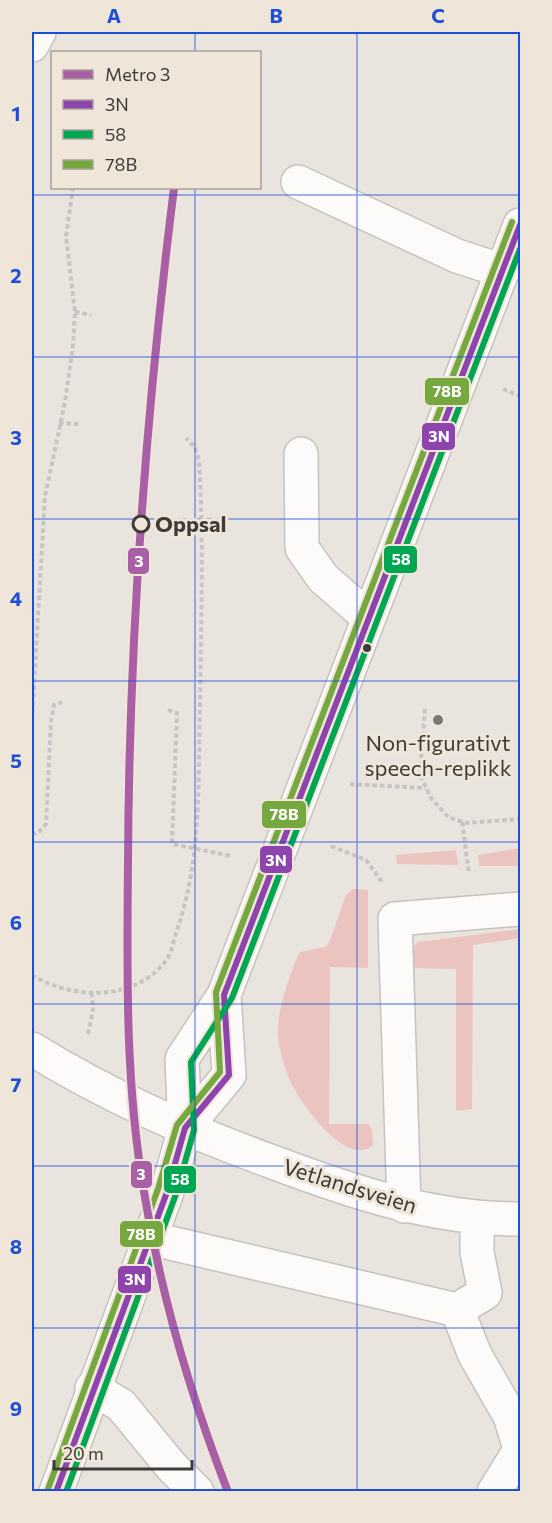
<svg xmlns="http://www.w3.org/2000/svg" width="552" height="1523" font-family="Commissioner,sans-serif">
<rect width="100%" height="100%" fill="#eae4de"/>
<!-- grass -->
<path fill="#ebc4bf" d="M 520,848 L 520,866 L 479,866 L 478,855 Z
M 456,850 L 458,865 L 397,864 L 396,855 Z
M 353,889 L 368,890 L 368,968 L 330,967 L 329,1124 L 368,1124 L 372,1129 L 373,1145 C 346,1169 300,1102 290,1081 C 285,1068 279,1050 278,1036 C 276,1015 290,971 300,952 L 325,947 L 329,943 L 346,895 Z
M 520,929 L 520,938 L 473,945 L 472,1109 L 456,1111 L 456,969 L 413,968 L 413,947 L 418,942 Z"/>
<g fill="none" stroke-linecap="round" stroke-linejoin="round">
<defs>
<path id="minor" d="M 32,45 L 39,32
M 298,182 L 457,256 L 503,271
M 301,454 L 302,548 L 323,578 L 369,618
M 32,1049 C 108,1096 185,1130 270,1161 C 352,1192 432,1219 520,1219
M 185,1128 L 229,1075 L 224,995
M 404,1206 L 395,919 L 520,909
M 477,1219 L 477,1252 L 485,1293 L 457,1310 L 475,1355 L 510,1416 L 520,1449
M 149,1238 L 457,1310
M 92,1388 L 121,1405 L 171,1466 L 197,1492
M 56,1492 L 167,1192 L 185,1128 L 182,1059 L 224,995 L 520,225
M 494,1492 L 520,1450"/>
</defs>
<!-- minor casing -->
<use href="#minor" stroke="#c6c2bd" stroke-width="36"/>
<!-- path -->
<path stroke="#c7c5c4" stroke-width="4" stroke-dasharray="4.5 3" stroke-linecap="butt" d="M 75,312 L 91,315
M 503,389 L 520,396
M 59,423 L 81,424
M 425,709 L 420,775 L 431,798 L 448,817 L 465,823 L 520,819
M 168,710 L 177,713 L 172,844 L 231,856
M 32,720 L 45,496 L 65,402 L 73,346 L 75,312 L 66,236 L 73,188
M 350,784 L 426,788
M 462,822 L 469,874
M 32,835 L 39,832 L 46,824 L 51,721 L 54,705 L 62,702
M 331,846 L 366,860 L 382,882
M 32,975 C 72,1000 137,1002 167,959 C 172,951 174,939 177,930 C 202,858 198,780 200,705 C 201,623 204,542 199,460 L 194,446 L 186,438
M 88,1034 L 93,1010 L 92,994"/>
<!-- minor -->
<use href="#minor" stroke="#fcfbfa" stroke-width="33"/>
<defs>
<path id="bus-1" d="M 56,1492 L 167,1192 L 185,1128 L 229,1075 L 224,995 L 520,225"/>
<path id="bus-2" d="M 66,1492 L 176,1194 L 194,1130 L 191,1062 L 232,998 L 520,249"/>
<path id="bus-3" d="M 48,1489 L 158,1189 L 177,1125 L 220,1072 L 216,992 L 512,222"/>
</defs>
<!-- bus-1 casing -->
<use href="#bus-1" stroke="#efe5d9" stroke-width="10"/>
<!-- bus-2 casing -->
<use href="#bus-2" stroke="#efe5d9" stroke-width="10"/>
<!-- bus-3 casing -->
<use href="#bus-3" stroke="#efe5d9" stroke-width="10"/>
<!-- bus-1 -->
<use href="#bus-1" stroke="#8e44ad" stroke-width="6"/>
<!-- bus-2 -->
<use href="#bus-2" stroke="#00a651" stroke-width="6"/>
<!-- bus-3 -->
<use href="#bus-3" stroke="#75a83f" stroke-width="6"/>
<defs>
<path id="metro-1" d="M 174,188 C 146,412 129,636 128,862 C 127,973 125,1082 144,1192 C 161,1295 190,1394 228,1492"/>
</defs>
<!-- metro-1 casing -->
<use href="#metro-1" stroke="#efe5d9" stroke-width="12"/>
<!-- metro-1 -->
<use href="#metro-1" stroke="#a85fa5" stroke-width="8"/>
</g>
<!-- grid -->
<path fill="none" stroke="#1d4ed8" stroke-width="1.5" stroke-opacity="0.55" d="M 195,32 L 195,52M 357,32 L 357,1492M 195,188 L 195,1492M 32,195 L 520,195M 32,357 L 520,357M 32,519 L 520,519M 32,681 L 520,681M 32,842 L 520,842M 32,1004 L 520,1004M 32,1166 L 520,1166M 32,1328 L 520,1328"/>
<!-- markers -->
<circle fill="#efe5d9" stroke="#3f3b37" stroke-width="3" cx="141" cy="524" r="8"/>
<circle fill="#3f3b37" stroke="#efe5d9" stroke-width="2" cx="367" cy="648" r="5"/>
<circle fill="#7b7671" stroke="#efe5d9" stroke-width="2" cx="438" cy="720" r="6"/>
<g text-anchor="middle" stroke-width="6" stroke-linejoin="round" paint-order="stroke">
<!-- stop labels -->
<g font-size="22" font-weight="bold" fill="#3f3b37" stroke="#efe5d9" text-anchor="start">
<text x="155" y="532">Oppsal</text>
</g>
<!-- poi labels -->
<g font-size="22" fill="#3f3b37" stroke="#efe5d9">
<text x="438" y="751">Non-figurativt<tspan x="438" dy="25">speech-replikk</tspan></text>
</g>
<!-- street labels -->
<g font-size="22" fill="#3f3b37" stroke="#efe5d9">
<text transform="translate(350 1186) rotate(17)" y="8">Vetlandsveien</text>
</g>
</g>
<g stroke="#efe5d9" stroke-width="2">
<rect x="424" y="377" width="46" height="29" rx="6" fill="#75a83f"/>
<rect x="421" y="422" width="35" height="29" rx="6" fill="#8e44ad"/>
<rect x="383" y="545" width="35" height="29" rx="6" fill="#00a651"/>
<rect x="127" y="547" width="23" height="28" rx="6" fill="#a85fa5"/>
<rect x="261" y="800" width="46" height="29" rx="6" fill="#75a83f"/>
<rect x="259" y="845" width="34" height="29" rx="6" fill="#8e44ad"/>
<rect x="130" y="1160" width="23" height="29" rx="6" fill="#a85fa5"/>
<rect x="163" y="1165" width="34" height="29" rx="6" fill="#00a651"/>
<rect x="119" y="1220" width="45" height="28" rx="6" fill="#75a83f"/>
<rect x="117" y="1265" width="35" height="29" rx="6" fill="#8e44ad"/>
</g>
<g font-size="16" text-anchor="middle" font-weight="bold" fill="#fff">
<text x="447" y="397">78B</text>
<text x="439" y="442">3N</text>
<text x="401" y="565">58</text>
<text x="139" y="567">3</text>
<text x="284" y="820">78B</text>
<text x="276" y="866">3N</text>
<text x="141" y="1180">3</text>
<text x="180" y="1185">58</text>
<text x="141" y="1240">78B</text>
<text x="135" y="1285">3N</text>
</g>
<!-- border -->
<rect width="552" height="1523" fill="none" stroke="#efe5d9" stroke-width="66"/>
<!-- legend -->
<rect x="51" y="51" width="210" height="138" fill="#efe5d9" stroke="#a9a198" stroke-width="1.5"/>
<rect x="63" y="70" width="30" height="9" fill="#a85fa5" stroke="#a9a198" stroke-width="1.5"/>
<text x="105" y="81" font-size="18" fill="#3f3b37">Metro 3</text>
<rect x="63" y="100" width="30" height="9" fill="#8e44ad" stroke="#a9a198" stroke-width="1.5"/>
<text x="105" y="111" font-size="18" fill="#3f3b37">3N</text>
<rect x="63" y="130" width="30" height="9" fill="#00a651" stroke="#a9a198" stroke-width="1.5"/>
<text x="105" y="141" font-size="18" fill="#3f3b37">58</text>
<rect x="63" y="160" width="30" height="9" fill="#75a83f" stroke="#a9a198" stroke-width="1.5"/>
<text x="105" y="171" font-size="18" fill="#3f3b37">78B</text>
<!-- scale -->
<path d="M54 1460v9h138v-9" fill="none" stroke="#3f3b37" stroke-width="3"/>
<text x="63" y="1460" font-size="18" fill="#3f3b37" stroke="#efe5d9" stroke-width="4.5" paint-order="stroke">20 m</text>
<rect x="33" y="33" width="486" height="1457" fill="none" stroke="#1d4ed8" stroke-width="2"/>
<g font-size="20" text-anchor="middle" font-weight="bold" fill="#1d4ed8">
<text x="114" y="23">A</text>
<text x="276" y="23">B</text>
<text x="438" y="23">C</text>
<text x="16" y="121">1</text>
<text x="16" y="283">2</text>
<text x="16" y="445">3</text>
<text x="16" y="606">4</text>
<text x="16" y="768">5</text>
<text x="16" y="930">6</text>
<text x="16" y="1092">7</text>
<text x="16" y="1254">8</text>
<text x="16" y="1416">9</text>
</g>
</svg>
